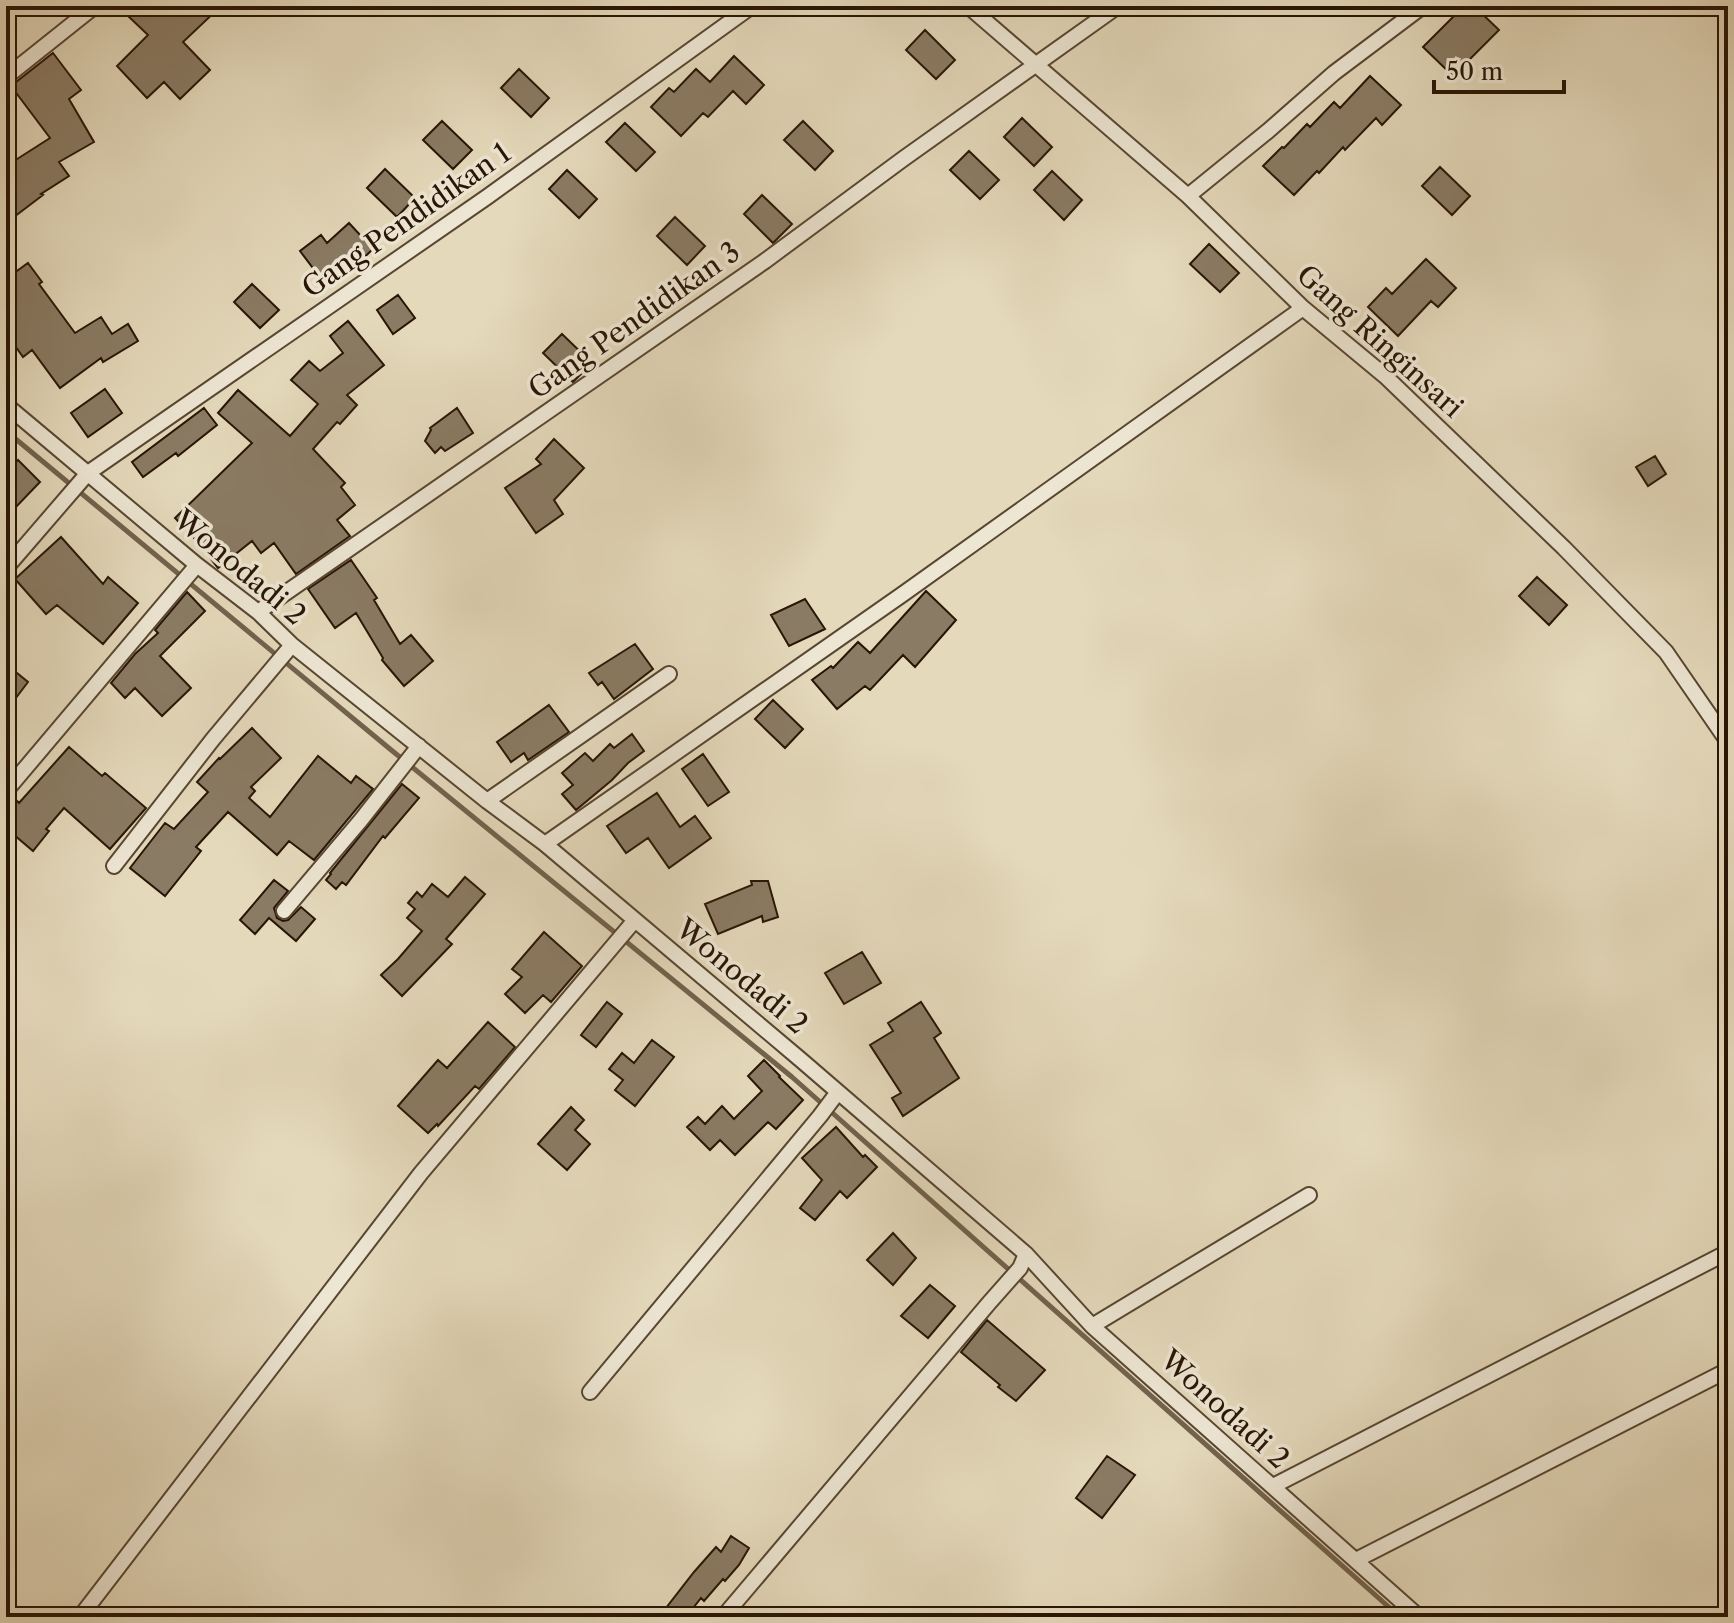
<svg xmlns="http://www.w3.org/2000/svg" width="1734" height="1623" font-family="'Libre Caslon Text',serif">
<rect width="100%" height="100%" fill="#e4d9bb"/>
<filter id="stains"><feTurbulence type="fractalNoise" baseFrequency=".0025" numOctaves="4"/><feColorMatrix values="0 0 0 0 .2 0 0 0 0 .09 0 0 0 0 .02 0 0 0 .5 -.17"/></filter>
<radialGradient id="worn" r=".72"><stop offset=".6" stop-color="#630" stop-opacity="0"/><stop offset="1" stop-color="#630" stop-opacity=".3"/></radialGradient>
<g fill="none" stroke-linecap="round" stroke-linejoin="round">
<!-- stream -->
<path stroke="#72624d" stroke-width="5" d="M 6,431 L 390,749 L 792,1077 L 1400,1617"/>
</g>
<!-- building -->
<path fill="#8a7b64" stroke="#281505" stroke-width="2" d="M 136,6 L 221,6 L 183,42 L 210,70 L 180,99 L 164,82 L 147,98 L 117,66 L 148,35 L 127,15 Z
M 1464,6 L 1474,6 L 1499,30 L 1453,76 L 1423,47 Z
M 925,30 L 955,60 L 936,79 L 906,50 Z
M 53,53 L 81,90 L 69,99 L 94,142 L 59,162 L 69,176 L 41,194 L 43,195 L 6,223 L 6,150 L 14,161 L 50,138 L 11,86 Z
M 734,56 L 764,85 L 746,104 L 733,91 L 708,117 L 703,113 L 681,136 L 651,107 L 669,88 L 674,92 L 696,69 L 710,82 Z
M 519,69 L 549,98 L 531,117 L 501,88 Z
M 1370,76 L 1401,105 L 1382,125 L 1376,118 L 1345,150 L 1343,147 L 1319,173 L 1317,171 L 1294,195 L 1263,166 L 1282,147 L 1284,148 L 1307,124 L 1310,127 L 1334,102 L 1340,108 Z
M 1022,118 L 1052,147 L 1034,166 L 1004,137 Z
M 442,121 L 472,150 L 453,169 L 423,140 Z
M 803,121 L 833,151 L 815,170 L 784,140 Z
M 625,123 L 655,152 L 636,171 L 606,142 Z
M 969,151 L 999,180 L 980,199 L 950,170 Z
M 1440,167 L 1470,196 L 1452,215 L 1422,186 Z
M 385,169 L 415,198 L 397,217 L 367,188 Z
M 567,170 L 597,199 L 579,218 L 549,189 Z
M 1052,171 L 1082,200 L 1064,220 L 1034,190 Z
M 762,195 L 792,224 L 773,243 L 744,214 Z
M 675,217 L 705,246 L 687,265 L 657,236 Z
M 349,223 L 373,249 L 354,267 L 352,264 L 325,284 L 300,251 L 321,235 L 327,243 Z
M 1209,244 L 1239,273 L 1220,292 L 1190,264 Z
M 1426,259 L 1456,288 L 1438,307 L 1431,301 L 1398,336 L 1368,307 L 1386,288 L 1392,294 Z
M 28,263 L 42,282 L 39,284 L 75,333 L 101,317 L 112,334 L 128,324 L 138,341 L 103,362 L 101,358 L 60,388 L 32,350 L 23,357 L 6,333 L 6,279 Z
M 252,284 L 279,310 L 260,328 L 234,302 Z
M 398,295 L 415,318 L 393,334 L 377,310 Z
M 348,321 L 384,365 L 347,395 L 357,405 L 340,424 L 337,422 L 313,449 L 345,483 L 341,487 L 355,505 L 337,520 L 350,536 L 296,574 L 274,543 L 261,553 L 252,541 L 218,568 L 197,541 L 175,518 L 252,443 L 218,413 L 238,390 L 290,436 L 318,404 L 291,380 L 309,361 L 320,371 L 343,353 L 330,336 Z
M 562,334 L 592,363 L 573,382 L 543,353 Z
M 105,389 L 122,413 L 88,437 L 71,413 Z
M 204,408 L 217,425 L 178,456 L 176,453 L 143,477 L 132,462 Z
M 457,408 L 473,433 L 445,451 L 441,447 L 435,453 L 425,441 L 431,430 L 430,428 Z
M 554,439 L 584,468 L 554,500 L 563,514 L 536,533 L 505,488 L 541,464 L 536,459 Z
M 1655,456 L 1666,474 L 1648,486 L 1636,467 Z
M 18,460 L 40,482 L 14,509 L 6,501 L 6,472 Z
M 61,537 L 103,584 L 108,577 L 138,603 L 103,644 L 57,605 L 46,614 L 15,579 Z
M 351,560 L 377,598 L 374,600 L 400,644 L 411,635 L 433,661 L 404,686 L 382,660 L 383,658 L 356,613 L 335,628 L 308,589 Z
M 1537,577 L 1567,605 L 1549,625 L 1519,596 Z
M 926,591 L 956,620 L 915,667 L 903,655 L 870,690 L 865,686 L 837,709 L 812,680 L 831,666 L 833,668 L 858,642 L 870,653 Z
M 187,592 L 205,611 L 160,656 L 191,688 L 162,716 L 135,688 L 125,698 L 111,683 L 135,654 L 158,633 L 155,630 Z
M 805,599 L 825,629 L 789,646 L 771,615 Z
M 635,644 L 653,669 L 614,699 L 602,682 L 598,685 L 589,673 Z
M 6,664 L 28,682 L 6,711 Z
M 773,700 L 803,729 L 785,748 L 755,719 Z
M 549,705 L 569,732 L 528,760 L 524,753 L 511,762 L 497,742 Z
M 252,728 L 281,758 L 251,787 L 255,791 L 249,798 L 270,817 L 318,756 L 351,783 L 356,776 L 373,789 L 314,860 L 289,841 L 277,855 L 228,812 L 196,847 L 201,851 L 165,896 L 130,868 L 165,823 L 174,829 L 208,792 L 197,782 L 219,758 L 220,759 Z
M 632,734 L 644,751 L 628,763 L 612,780 L 576,810 L 562,794 L 573,785 L 562,773 L 585,753 L 593,761 L 610,744 L 614,748 Z
M 69,747 L 102,776 L 105,773 L 146,808 L 110,849 L 64,808 L 46,829 L 49,831 L 33,851 L 6,828 L 6,809 L 15,799 L 19,803 Z
M 703,754 L 729,792 L 708,806 L 682,769 Z
M 402,784 L 419,798 L 385,838 L 383,836 L 346,885 L 342,882 L 336,889 L 326,880 L 331,874 L 330,873 Z
M 657,793 L 680,827 L 695,816 L 711,838 L 669,868 L 648,838 L 626,853 L 607,826 Z
M 465,877 L 485,894 L 446,939 L 452,944 L 402,996 L 381,975 L 398,959 L 422,931 L 407,918 L 415,909 L 408,903 L 417,892 L 422,897 L 432,884 L 448,897 Z
M 274,880 L 288,891 L 274,908 L 277,918 L 283,921 L 288,920 L 301,907 L 315,919 L 296,941 L 269,918 L 255,934 L 240,920 Z
M 751,881 L 768,881 L 778,917 L 763,922 L 762,916 L 718,934 L 705,904 L 752,885 Z
M 544,932 L 582,966 L 551,1002 L 543,995 L 525,1013 L 505,994 L 522,977 L 512,969 Z
M 862,952 L 881,983 L 844,1004 L 825,973 Z
M 607,1002 L 622,1014 L 596,1047 L 581,1035 Z
M 921,1002 L 941,1033 L 934,1038 L 959,1078 L 903,1116 L 892,1098 L 901,1093 L 870,1045 L 893,1031 L 888,1023 Z
M 488,1022 L 515,1047 L 479,1089 L 475,1086 L 438,1126 L 437,1124 L 428,1133 L 398,1106 L 438,1060 L 447,1068 Z
M 652,1040 L 674,1057 L 635,1106 L 615,1090 L 623,1080 L 609,1069 L 622,1053 L 634,1063 Z
M 764,1060 L 780,1076 L 779,1077 L 803,1100 L 776,1129 L 768,1122 L 735,1155 L 720,1140 L 710,1150 L 687,1127 L 698,1117 L 705,1124 L 722,1106 L 734,1119 L 762,1091 L 748,1076 Z
M 571,1107 L 584,1120 L 575,1130 L 590,1144 L 567,1170 L 538,1144 Z
M 836,1127 L 863,1157 L 865,1155 L 877,1167 L 847,1198 L 840,1191 L 815,1220 L 800,1208 L 822,1180 L 802,1158 Z
M 893,1233 L 916,1258 L 893,1285 L 867,1260 Z
M 930,1285 L 955,1306 L 928,1338 L 901,1316 Z
M 987,1320 L 1045,1370 L 1016,1401 L 998,1387 L 1000,1385 L 961,1352 Z
M 1107,1456 L 1135,1475 L 1102,1518 L 1076,1498 Z
M 731,1536 L 749,1548 L 739,1565 L 725,1581 L 723,1579 L 704,1601 L 701,1598 L 686,1617 L 659,1617 L 694,1572 L 716,1547 L 721,1552 Z"/>
<g fill="none" stroke-linecap="round" stroke-linejoin="round">
<defs>
<path id="street" d="M 968,6 L 1188,196 L 1303,308 L 1385,376 L 1564,548 L 1666,652 L 1728,742
M 6,77 L 95,6
M 1188,196 L 1268,131 L 1334,73 L 1423,6
M 6,405 L 197,565 L 258,612 L 292,645 L 487,801 L 545,844 L 801,1060 L 1026,1254 L 1092,1326 L 1419,1617
M 6,568 L 88,473 L 487,197 L 752,6
M 258,612 L 765,261 L 903,159 L 1118,6
M 6,791 L 197,565
M 487,801 L 669,674
M 545,844 L 903,594 L 1303,308
M 114,866 L 213,739 L 292,645
M 284,911 L 361,820 L 419,746
M 1092,1326 L 1309,1195
M 590,1392 L 820,1116 L 838,1092
M 1273,1486 L 1728,1252
M 1356,1560 L 1728,1370
M 80,1617 L 421,1173 L 635,920
M 723,1617 L 989,1303 L 1020,1268 L 1026,1254"/>
</defs>
<!-- street casing -->
<use href="#street" stroke="#574632" stroke-width="18"/>
<!-- street -->
<use href="#street" stroke="#ede6d3" stroke-width="14"/>
</g>
<g text-anchor="middle" stroke-width="7" stroke-linejoin="round" paint-order="stroke">
<!-- street labels -->
<g font-size="28" fill="#281505" stroke="#ede6d3">
<text transform="translate(406 220) rotate(-35)" y="10">Gang Pendidikan 1</text>
<text transform="translate(634 320) rotate(-35)" y="10">Gang Pendidikan 3</text>
<text transform="translate(1380 341) rotate(42)" y="10">Gang Ringinsari</text>
<text transform="translate(240 567) rotate(40)" y="10">Wonodadi 2</text>
<text transform="translate(742 976) rotate(40)" y="10">Wonodadi 2</text>
<text transform="translate(1225 1409) rotate(42)" y="10">Wonodadi 2</text>
</g>
</g>
<!-- margin -->
<rect width="1734" height="1623" fill="none" stroke="#e4d9bb" stroke-width="32"/>
<rect x="8" y="8" width="1718" height="1607" fill="none" stroke="#281505" stroke-width="4"/>
<rect x="16" y="16" width="1702" height="1591" fill="none" stroke="#281505" stroke-width="2"/>
<!-- scale -->
<path d="M1434 80v12h130v-12" fill="none" stroke="#281505" stroke-width="4"/>
<text x="1446" y="80" font-size="24" fill="#281505" stroke="#ede6d3" stroke-width="6" paint-order="stroke">50 m</text>
<rect width="100%" height="100%" filter="url(#stains)"/>
<rect width="100%" height="100%" fill="url(#worn)"/>
</svg>
